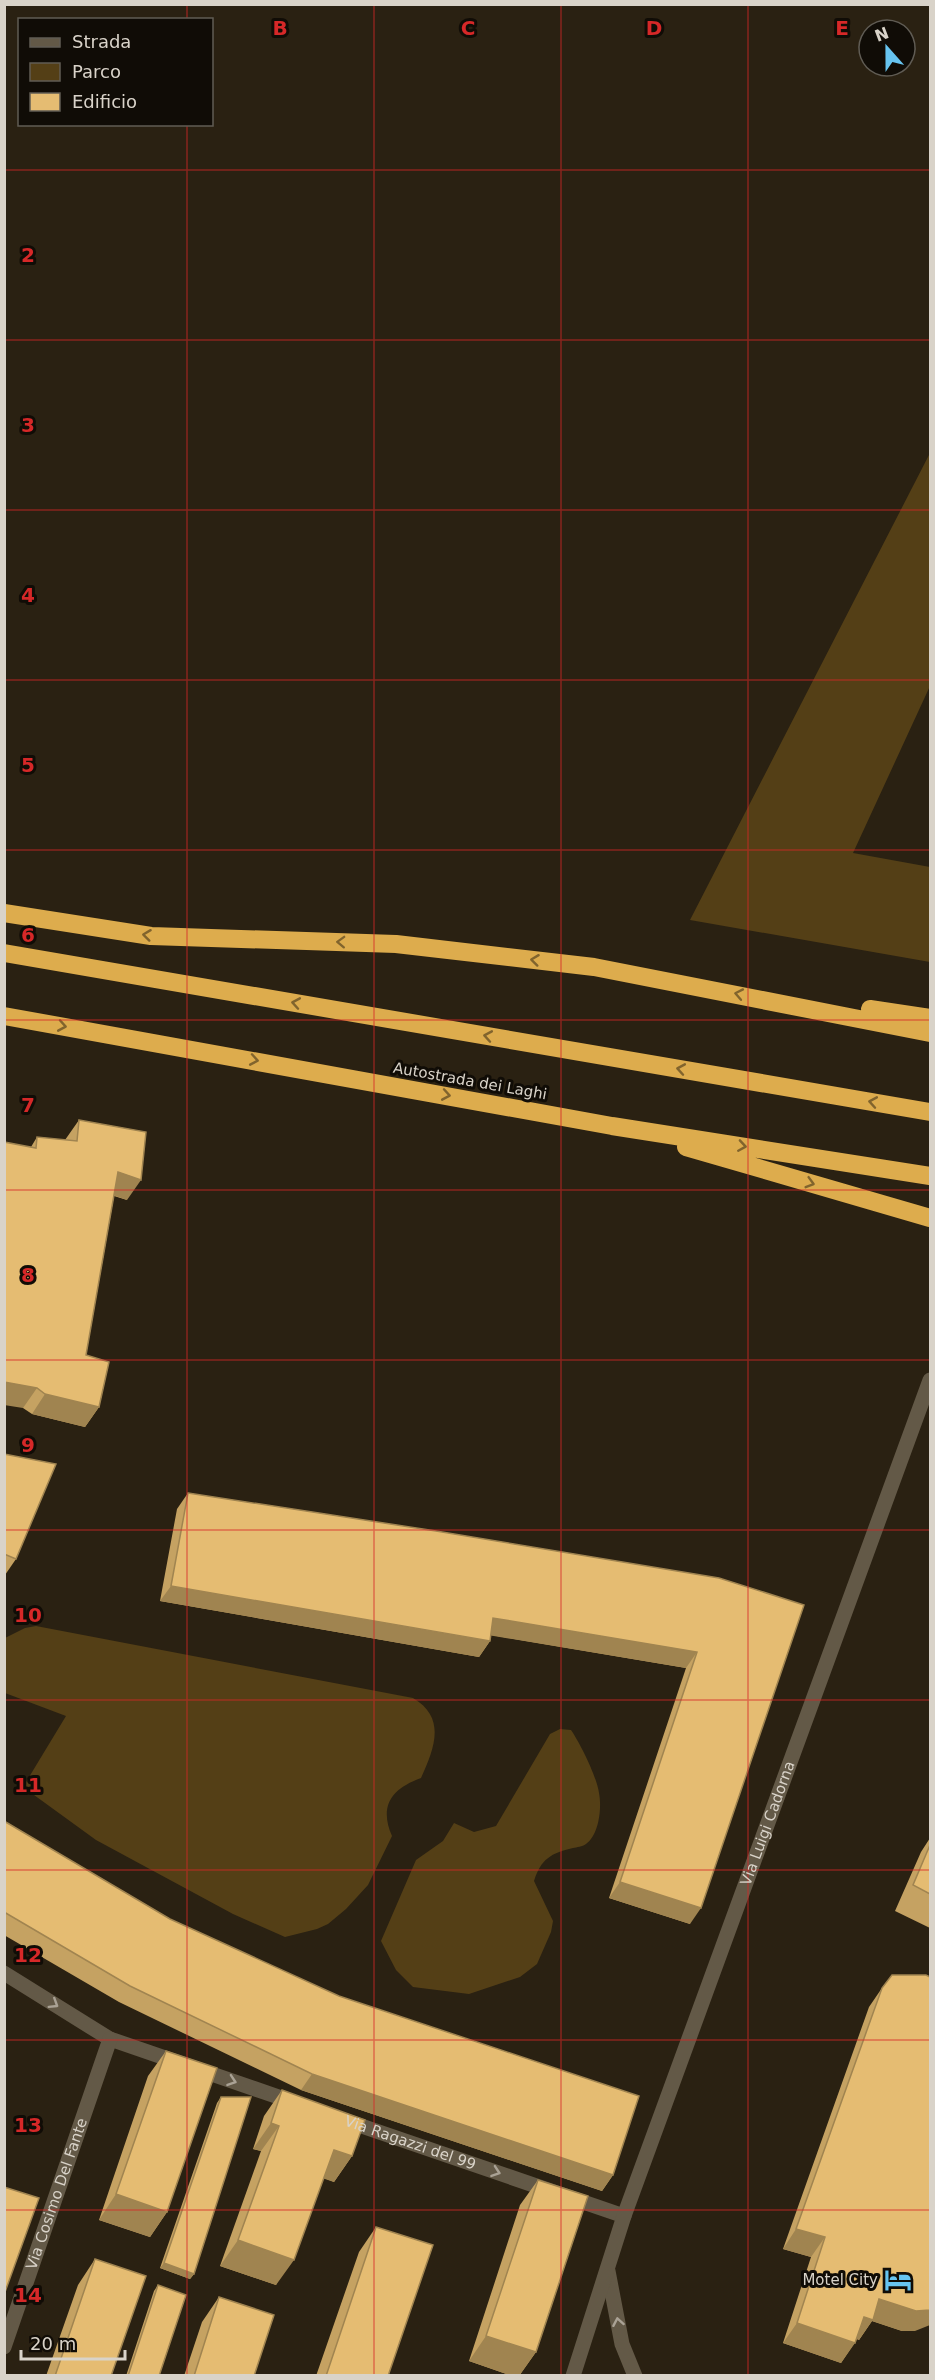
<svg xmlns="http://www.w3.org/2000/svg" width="935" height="2380" font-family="'DejaVu Sans',sans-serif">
<rect width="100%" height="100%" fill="#2a2112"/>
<!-- green -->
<path fill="#543f16" d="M 930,453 L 930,686 L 853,853 L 930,867 L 930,962 L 690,920 Z
M 36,1626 L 413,1698 C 447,1718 434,1749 421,1778 C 391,1789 379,1806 392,1836 L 368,1885 L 346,1909 L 328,1924 L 317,1929 L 285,1937 L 233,1914 L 96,1840 L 23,1787 L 66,1716 L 5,1693 L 5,1638 L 25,1628 Z
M 560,1729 L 571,1730 C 580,1743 597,1777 599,1793 C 602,1808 599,1835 586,1844 C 582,1847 577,1847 573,1848 C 551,1853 541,1859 534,1881 L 553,1921 L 551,1932 L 537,1964 L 520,1977 L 469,1994 L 413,1987 L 396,1970 L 381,1941 L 416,1860 L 443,1841 L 454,1823 L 474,1832 L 496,1826 L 550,1734 Z"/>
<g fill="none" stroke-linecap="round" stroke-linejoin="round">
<!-- street -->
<g stroke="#635947" stroke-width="15">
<path d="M 4,1973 L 110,2039 L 296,2103"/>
<path id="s1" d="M 344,2120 L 624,2216"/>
<path d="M 608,2271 L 622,2344 L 635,2376"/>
<path id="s2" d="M 4,2347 L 110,2039"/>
<path id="s3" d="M 573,2376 L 624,2216 L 930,1380"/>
</g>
<!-- highway -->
<path stroke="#ddac4d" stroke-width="18" d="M 4,913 L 151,936 L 396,944 L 594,967 L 930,1033
M 4,953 L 930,1112
M 870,1009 L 930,1018
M 4,1016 L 612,1126 L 930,1176
M 686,1147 L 930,1218"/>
</g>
<!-- wall -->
<path fill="#c5a262" d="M 79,1120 L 127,1200 L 114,1196 L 86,1355 L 99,1407 L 85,1427 L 32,1414 L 23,1408 L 31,1147 L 37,1137 L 65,1140 Z
M 4,1454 L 16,1559 L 5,1575 L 4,1575 Z
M 188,1493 L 719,1578 L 690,1924 L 609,1898 L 686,1668 L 491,1635 L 490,1641 L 479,1657 L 160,1601 L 177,1509 Z
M 4,1821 L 170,1919 L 613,2175 L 602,2191 L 301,2090 L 119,2002 L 4,1935 Z
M 930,1838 L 930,1928 L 895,1911 L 921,1852 Z
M 882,1988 L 915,2331 L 902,2331 L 872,2321 L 859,2340 L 857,2339 L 841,2363 L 783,2343 L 811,2257 L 783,2249 L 869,2007 Z
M 166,2051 L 167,2212 L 150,2237 L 99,2220 L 148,2076 Z
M 282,2090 L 352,2156 L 334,2182 L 324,2178 L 276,2285 L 220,2266 L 261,2151 L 253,2149 L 264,2116 Z
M 221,2097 L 194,2274 L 190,2279 L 160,2268 L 217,2103 Z
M 538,2180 L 536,2352 L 519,2376 L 512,2376 L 469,2361 L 520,2205 Z
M 376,2227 L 388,2376 L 316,2376 L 359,2252 Z
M 95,2259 L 111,2376 L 46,2376 L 78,2285 Z
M 158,2285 L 159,2376 L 126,2376 L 154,2291 Z
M 219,2297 L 254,2376 L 184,2376 L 202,2322 Z"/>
<!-- shaded-wall -->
<path fill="#a08450" d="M 118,1172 L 141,1180 L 127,1200 L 104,1192 Z
M 4,1382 L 37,1388 L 23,1408 L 4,1405 Z
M 45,1394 L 99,1407 L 85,1427 L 32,1414 Z
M 171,1586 L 490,1641 L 479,1657 L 160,1601 Z
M 493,1618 L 697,1652 L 686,1668 L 482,1634 Z
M 620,1882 L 701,1908 L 690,1924 L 609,1898 Z
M 312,2074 L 613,2175 L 602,2191 L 301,2090 Z
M 271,2123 L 279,2126 L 261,2151 L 253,2149 Z
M 334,2150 L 352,2156 L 334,2182 L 316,2176 Z
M 116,2194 L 167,2212 L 150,2237 L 99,2220 Z
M 796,2229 L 825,2237 L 811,2257 L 783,2249 Z
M 238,2240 L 294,2260 L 276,2285 L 220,2266 Z
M 164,2263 L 194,2274 L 190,2279 L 160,2268 Z
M 879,2299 L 930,2310 L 930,2325 L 915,2331 L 902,2331 L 872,2321 L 859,2340 L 850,2336 L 864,2317 Z
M 797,2323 L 855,2343 L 841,2363 L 783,2343 Z
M 486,2336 L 536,2352 L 519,2376 L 512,2376 L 469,2361 Z"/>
<!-- building -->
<path fill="#e5bc72" stroke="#a08450" stroke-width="1.5" d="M 79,1120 L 146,1132 L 141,1180 L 118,1172 L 86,1355 L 109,1362 L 99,1407 L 45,1394 L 37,1388 L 4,1382 L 4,1142 L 36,1148 L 37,1137 L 77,1141 Z
M 4,1454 L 56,1464 L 16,1559 L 4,1554 Z
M 188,1493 L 436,1531 L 719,1578 L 804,1605 L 701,1908 L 620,1882 L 697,1652 L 493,1618 L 490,1641 L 171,1586 Z
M 4,1821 L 170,1919 L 339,1996 L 639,2096 L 613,2175 L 312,2074 L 130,1986 L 4,1912 Z
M 930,1845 L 930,1894 L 913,1885 Z
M 892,1975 L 926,1975 L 930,1977 L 930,2310 L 916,2311 L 879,2299 L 873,2320 L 864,2317 L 855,2343 L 797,2323 L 825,2237 L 796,2229 L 882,1988 Z
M 166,2051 L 217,2068 L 167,2212 L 116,2194 Z
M 282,2090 L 365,2120 L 352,2156 L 334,2150 L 294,2260 L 238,2240 L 279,2126 L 271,2123 Z
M 221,2097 L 251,2097 L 194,2274 L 164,2263 Z
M 538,2180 L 588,2196 L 536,2352 L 486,2336 Z
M 4,2187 L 39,2198 L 5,2292 L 4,2292 Z
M 376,2227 L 433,2245 L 388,2376 L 326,2376 Z
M 95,2259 L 146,2276 L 111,2376 L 55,2376 Z
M 158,2285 L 186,2295 L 159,2376 L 128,2376 Z
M 219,2297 L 274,2315 L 254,2376 L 194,2376 Z"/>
<!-- one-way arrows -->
<defs><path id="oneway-chevron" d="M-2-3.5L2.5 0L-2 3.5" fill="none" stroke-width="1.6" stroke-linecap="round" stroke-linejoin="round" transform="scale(1.5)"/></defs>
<g stroke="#81642d">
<use href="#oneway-chevron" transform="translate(147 935) rotate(-173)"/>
<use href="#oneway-chevron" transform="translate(341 942) rotate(-178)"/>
<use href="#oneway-chevron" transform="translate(535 960) rotate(-173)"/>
<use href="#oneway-chevron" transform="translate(739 994) rotate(-169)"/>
<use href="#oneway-chevron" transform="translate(296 1003) rotate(-170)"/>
<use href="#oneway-chevron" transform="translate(62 1026) rotate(10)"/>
<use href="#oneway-chevron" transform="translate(488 1036) rotate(-170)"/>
<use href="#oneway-chevron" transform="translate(254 1060) rotate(10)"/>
<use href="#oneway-chevron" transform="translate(681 1069) rotate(-170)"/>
<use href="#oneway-chevron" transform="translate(446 1095) rotate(10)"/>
<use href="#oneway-chevron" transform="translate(873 1102) rotate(-170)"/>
<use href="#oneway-chevron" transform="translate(742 1146) rotate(9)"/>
<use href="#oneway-chevron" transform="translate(810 1183) rotate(16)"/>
</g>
<g stroke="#aaa295">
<use href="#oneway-chevron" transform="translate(54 2004) rotate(32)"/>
<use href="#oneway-chevron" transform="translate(232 2081) rotate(19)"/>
<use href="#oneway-chevron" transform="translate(496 2172) rotate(19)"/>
<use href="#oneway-chevron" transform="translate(618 2322) rotate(-100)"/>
</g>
<!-- grid -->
<path fill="none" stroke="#d62828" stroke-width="1.5" stroke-opacity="0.55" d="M 187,4 L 187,20M 374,4 L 374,2376M 561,4 L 561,2376M 748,4 L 748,2376M 187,124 L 187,2376M 4,170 L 930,170M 4,340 L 930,340M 4,510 L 930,510M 4,680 L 930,680M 4,850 L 930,850M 4,1020 L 930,1020M 4,1190 L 930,1190M 4,1360 L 930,1360M 4,1530 L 930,1530M 4,1700 L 930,1700M 4,1870 L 930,1870M 4,2040 L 930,2040M 4,2210 L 930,2210"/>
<!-- icons -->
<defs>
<symbol id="hotel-bare" viewBox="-9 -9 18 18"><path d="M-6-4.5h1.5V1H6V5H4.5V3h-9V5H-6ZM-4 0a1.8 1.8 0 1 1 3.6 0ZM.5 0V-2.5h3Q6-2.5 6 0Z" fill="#67c4f0" stroke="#100c06" stroke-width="2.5" paint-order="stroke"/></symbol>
</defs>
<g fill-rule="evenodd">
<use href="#hotel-bare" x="879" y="2261" width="38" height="38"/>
</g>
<g text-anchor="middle" stroke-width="6" stroke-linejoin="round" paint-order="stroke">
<!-- street labels -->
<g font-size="15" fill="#d9d3c9" stroke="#100c06">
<text transform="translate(470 1081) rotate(10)" y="5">Autostrada dei Laghi</text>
<text dy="5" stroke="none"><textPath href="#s3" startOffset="586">Via Luigi Cadorna</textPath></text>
<text dy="5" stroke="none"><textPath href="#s1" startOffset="70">Via Ragazzi del 99</textPath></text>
<text dy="5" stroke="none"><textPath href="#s2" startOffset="162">Via Cosimo Del Fante</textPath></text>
</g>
<!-- poi labels -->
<g font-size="15" fill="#d9d3c9" stroke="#100c06" text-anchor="end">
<text x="878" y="2285">Motel City</text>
</g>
</g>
<g font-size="20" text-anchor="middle" font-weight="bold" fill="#d62828" stroke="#100c06" stroke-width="6" stroke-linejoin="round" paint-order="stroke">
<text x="280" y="35">B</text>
<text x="468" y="35">C</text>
<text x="654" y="35">D</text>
<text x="842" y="35">E</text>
<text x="28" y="262">2</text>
<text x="28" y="432">3</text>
<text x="28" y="602">4</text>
<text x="28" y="772">5</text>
<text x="28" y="942">6</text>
<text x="28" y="1112">7</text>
<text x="28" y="1282">8</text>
<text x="28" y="1452">9</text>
<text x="28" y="1622">10</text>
<text x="28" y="1792">11</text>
<text x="28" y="1962">12</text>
<text x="28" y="2132">13</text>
<text x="28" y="2302">14</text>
</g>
<!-- border -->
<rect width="935" height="2380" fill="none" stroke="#d9d3c9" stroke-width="12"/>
<!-- legend -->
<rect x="18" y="18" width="195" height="108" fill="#100c06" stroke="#605c54" stroke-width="1.5"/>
<rect x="30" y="38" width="30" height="9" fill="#635947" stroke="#605c54" stroke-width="1.5"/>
<text x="72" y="48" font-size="18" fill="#d9d3c9">Strada</text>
<rect x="30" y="63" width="30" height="18" fill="#543f16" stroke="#605c54" stroke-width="1.5"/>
<text x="72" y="78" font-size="18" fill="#d9d3c9">Parco</text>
<rect x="30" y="93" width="30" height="18" fill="#e5bc72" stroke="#605c54" stroke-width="1.5"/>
<text x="72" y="108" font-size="18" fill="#d9d3c9">Edificio</text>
<!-- north arrow -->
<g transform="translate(887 48) rotate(339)"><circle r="28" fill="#100c06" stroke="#605c54" stroke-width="1.5"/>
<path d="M0-4.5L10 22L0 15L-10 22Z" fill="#67c4f0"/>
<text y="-9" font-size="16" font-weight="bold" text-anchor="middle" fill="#d9d3c9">N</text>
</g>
<!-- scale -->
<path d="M21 2350v9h104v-9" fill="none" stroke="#d9d3c9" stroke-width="3"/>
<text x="30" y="2350" font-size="18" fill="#d9d3c9" stroke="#100c06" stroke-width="4.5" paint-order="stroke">20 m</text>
</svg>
